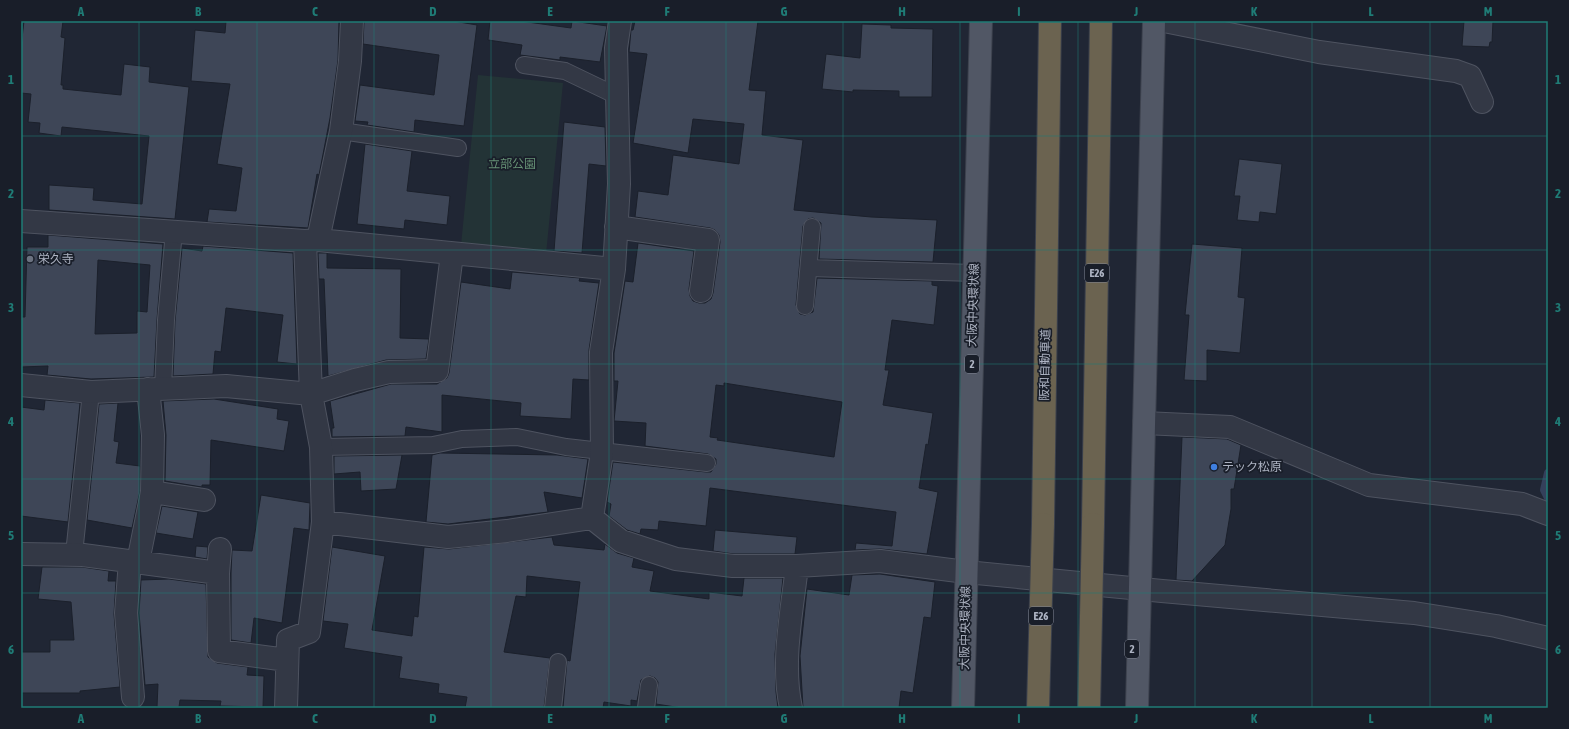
<svg xmlns="http://www.w3.org/2000/svg" width="1569" height="729" font-family="'Asap Condensed','Noto Sans JP',sans-serif">
<rect width="100%" height="100%" fill="#202634"/>
<!-- green -->
<path fill="#233336" d="M 478,75 L 563,83 L 546,254 L 461,245 Z"/>
<g fill="none" stroke-linecap="round" stroke-linejoin="round">
<!-- stream -->
<path stroke="#34405b" stroke-width="8" d="M 1548,473 L 1544,490 L 1548,498"/>
</g>
<!-- building -->
<path fill="#3e4657" stroke="#1b202b" fill-rule="evenodd" d="M 24,21 L 63,21 L 61,37 L 65,38 L 61,85 L 63,85 L 63,89 L 121,95 L 124,64 L 150,67 L 149,82 L 189,87 L 175,219 L 49,210 L 49,185 L 94,188 L 93,200 L 142,204 L 149,136 L 62,127 L 61,136 L 39,133 L 40,123 L 28,122 L 31,94 L 21,93 L 21,47 Z
M 226,21 L 339,21 L 338,60 L 330,118 L 319,175 L 317,174 L 308,228 L 207,222 L 209,209 L 236,211 L 242,168 L 217,164 L 230,84 L 191,81 L 195,30 L 225,33 Z
M 364,21 L 453,21 L 477,25 L 464,126 L 415,120 L 414,132 L 367,125 L 368,122 L 355,121 L 360,85 L 434,95 L 439,55 L 363,44 Z
M 490,21 L 520,21 L 571,28 L 572,21 L 607,26 L 600,62 L 560,57 L 560,60 L 520,55 L 522,45 L 488,40 Z
M 635,21 L 758,21 L 749,90 L 766,91 L 762,135 L 803,140 L 794,210 L 871,217 L 937,220 L 933,262 L 819,259 L 821,223 L 813,218 L 808,219 L 803,226 L 796,305 L 800,314 L 805,315 L 813,312 L 817,278 L 932,281 L 932,285 L 938,286 L 934,325 L 892,320 L 885,370 L 889,370 L 883,405 L 933,413 L 928,445 L 926,444 L 919,488 L 938,492 L 927,554 L 881,549 L 855,550 L 856,543 L 892,546 L 896,512 L 710,488 L 706,526 L 659,521 L 658,530 L 641,529 L 640,534 L 627,530 L 609,516 L 611,504 L 607,502 L 613,462 L 706,472 L 711,472 L 716,464 L 716,459 L 708,454 L 645,446 L 646,423 L 614,421 L 618,381 L 614,381 L 614,353 L 625,281 L 633,282 L 638,243 L 694,251 L 689,289 L 690,296 L 693,301 L 699,303 L 705,303 L 711,299 L 713,293 L 720,242 L 719,235 L 715,230 L 710,228 L 635,217 L 638,191 L 668,195 L 673,155 L 739,164 L 744,124 L 693,119 L 688,153 L 633,143 L 647,54 L 629,52 L 631,30 L 633,30 ZM 724,383 L 842,402 L 834,457 L 717,440 L 718,438 L 710,437 L 716,385 L 724,386 Z
M 1464,21 L 1493,21 L 1492,42 L 1490,42 L 1489,47 L 1462,46 Z
M 862,24 L 891,25 L 891,28 L 933,29 L 932,97 L 899,97 L 899,91 L 853,90 L 853,92 L 822,89 L 826,54 L 860,58 Z
M 564,122 L 605,127 L 606,166 L 589,164 L 582,253 L 554,251 Z
M 365,144 L 412,151 L 407,191 L 450,196 L 447,225 L 405,220 L 404,229 L 357,224 Z
M 1239,159 L 1282,164 L 1276,214 L 1260,212 L 1259,222 L 1237,220 L 1240,196 L 1234,196 Z
M 48,235 L 163,244 L 157,320 L 154,377 L 91,379 L 47,375 L 48,366 L 21,367 L 21,317 L 25,317 L 27,247 L 48,247 ZM 98,260 L 150,265 L 147,312 L 137,311 L 137,333 L 95,334 Z
M 1192,244 L 1242,248 L 1238,297 L 1245,298 L 1240,353 L 1207,350 L 1207,381 L 1184,380 L 1189,315 L 1185,315 Z
M 203,246 L 293,253 L 297,364 L 277,362 L 283,315 L 226,308 L 221,352 L 215,351 L 213,374 L 173,376 L 175,321 L 182,248 L 202,251 Z
M 318,253 L 327,253 L 327,268 L 401,269 L 400,338 L 429,339 L 426,359 L 386,360 L 328,376 L 324,279 L 319,279 Z
M 512,272 L 580,278 L 579,281 L 599,283 L 589,350 L 589,380 L 573,379 L 571,419 L 520,416 L 521,403 L 442,395 L 442,432 L 406,427 L 405,436 L 332,437 L 332,428 L 334,428 L 330,401 L 391,384 L 437,384 L 447,378 L 449,373 L 461,282 L 510,289 Z
M 214,399 L 278,409 L 277,419 L 289,421 L 284,451 L 211,440 L 210,485 L 202,485 L 202,487 L 165,481 L 166,435 L 163,401 Z
M 45,400 L 80,403 L 68,522 L 21,516 L 21,407 L 44,410 Z
M 118,403 L 114,441 L 119,442 L 116,463 L 140,466 L 140,491 L 132,528 L 87,520 L 99,404 Z
M 1182,437 L 1227,439 L 1241,445 L 1234,489 L 1231,489 L 1231,509 L 1225,545 L 1192,581 L 1176,580 Z
M 440,453 L 557,455 L 588,459 L 582,498 L 544,492 L 548,512 L 448,524 L 426,522 L 432,455 Z
M 402,455 L 396,489 L 361,491 L 360,472 L 334,474 L 334,456 Z
M 261,495 L 310,503 L 309,530 L 294,528 L 282,623 L 254,618 L 251,643 L 231,640 L 231,573 L 232,550 L 252,551 Z
M 162,506 L 198,512 L 193,539 L 156,533 Z
M 715,530 L 797,537 L 795,554 L 734,554 L 713,551 Z
M 552,537 L 554,545 L 604,550 L 605,544 L 617,553 L 634,558 L 632,567 L 654,571 L 650,591 L 709,599 L 709,592 L 742,596 L 744,578 L 783,578 L 775,654 L 776,692 L 778,708 L 682,708 L 656,704 L 658,682 L 655,678 L 650,676 L 641,680 L 637,701 L 631,700 L 631,706 L 604,702 L 603,708 L 563,708 L 567,660 L 570,661 L 580,582 L 527,576 L 526,597 L 516,596 L 504,652 L 550,658 L 544,708 L 465,708 L 467,697 L 438,693 L 439,684 L 399,678 L 402,657 L 344,648 L 348,624 L 323,621 L 332,547 L 385,556 L 372,630 L 412,636 L 414,616 L 418,617 L 424,547 L 449,549 Z
M 196,546 L 208,547 L 207,559 L 195,557 Z
M 42,567 L 82,567 L 109,571 L 108,581 L 116,581 L 114,614 L 120,687 L 80,691 L 80,693 L 21,693 L 21,652 L 50,652 L 50,640 L 74,640 L 71,602 L 38,599 Z
M 880,574 L 935,582 L 931,618 L 924,617 L 913,693 L 901,691 L 899,708 L 803,708 L 800,656 L 807,589 L 849,595 L 852,575 Z
M 169,579 L 206,584 L 208,657 L 217,663 L 248,667 L 247,675 L 264,676 L 263,707 L 220,706 L 221,701 L 180,700 L 179,707 L 157,707 L 158,684 L 145,685 L 139,613 L 141,580 Z"/>
<g fill="none" stroke-linecap="round" stroke-linejoin="round">
<defs>
<path id="service" d="M 524,65 L 565,71 L 617,96
M 341,131 L 458,148
M 809,268 L 974,273
M 805,306 L 812,227
M 163,389 L 166,320 L 174,231
M 321,447 L 433,445 L 462,439 L 517,437 L 566,447 L 707,463
M 74,554 L 91,392
M 553,708 L 558,662
M 646,708 L 649,685"/>
<path id="minor" d="M 1164,21 L 1319,52 L 1456,71 L 1470,76 L 1482,102
M 21,221 L 305,241 L 318,240 L 614,269
M 616,227 L 708,240 L 701,291
M 318,240 L 341,131 L 350,61 L 352,21
M 21,385 L 91,392 L 226,386 L 311,394 L 355,380 L 389,372 L 437,371 L 452,254
M 1144,423 L 1230,427 L 1369,485 L 1522,504 L 1548,514
M 152,492 L 204,500
M 592,518 L 602,452 L 601,352 L 614,269 L 619,184 L 616,48 L 620,21
M 323,522 L 448,537 L 507,531 L 592,518 L 621,541 L 676,559 L 733,566 L 797,566 L 880,561 L 966,572 L 1162,591 L 1414,613 L 1496,626 L 1548,638
M 220,549 L 218,573 L 219,651 L 287,660
M 21,554 L 83,555 L 218,573
M 130,561 L 126,613 L 133,697
M 138,562 L 152,492 L 153,435 L 148,389
M 286,708 L 288,640 L 309,632 L 323,522 L 321,447 L 311,394 L 305,241
M 791,708 C 781,663 792,611 797,566"/>
<path id="primary" d="M 963,708 L 981,21
M 1137,708 L 1154,21"/>
<path id="motorway" d="M 1043,524 L 1050,21
M 1093,524 L 1101,21"/>
</defs>
<!-- service casing -->
<use href="#service" stroke="#4e5360" stroke-width="18"/>
<!-- minor casing -->
<use href="#minor" stroke="#4e5360" stroke-width="24"/>
<!-- primary casing -->
<use href="#primary" stroke="#3d424e" stroke-width="24"/>
<!-- motorway casing -->
<use href="#motorway" stroke="#3b404c" stroke-width="24"/>
<!-- service -->
<use href="#service" stroke="#333845" stroke-width="16"/>
<!-- minor -->
<use href="#minor" stroke="#333845" stroke-width="22"/>
<!-- primary -->
<use href="#primary" stroke="#515765" stroke-width="22"/>
<!-- motorway -->
<use href="#motorway" stroke="#6b6350" stroke-width="22"/>
<defs>
<path id="motorway-bridge" d="M 1038,708 L 1043,524
M 1089,708 L 1093,524"/>
</defs>
<!-- motorway-bridge casing -->
<use href="#motorway-bridge" stroke="#3b404c" stroke-width="24" stroke-linecap="butt"/>
<!-- motorway-bridge -->
<use href="#motorway-bridge" stroke="#6b6350" stroke-width="22"/>
</g>
<!-- grid -->
<path fill="none" stroke="#1f7c76" stroke-width="1" stroke-opacity="0.55" d="M 139,21 L 139,708M 257,21 L 257,708M 374,21 L 374,708M 491,21 L 491,708M 609,21 L 609,708M 726,21 L 726,708M 843,21 L 843,708M 960,21 L 960,708M 1078,21 L 1078,708M 1195,21 L 1195,708M 1312,21 L 1312,708M 1430,21 L 1430,708M 21,136 L 1548,136M 21,250 L 1548,250M 21,364 L 1548,364M 21,479 L 1548,479M 21,593 L 1548,593"/>
<!-- markers -->
<circle fill="#6b7280" stroke="#191e29" stroke-width="1.5" cx="30" cy="259" r="4"/>
<circle fill="#3f7fe0" stroke="#191e29" stroke-width="1.5" cx="1214" cy="467" r="4"/>
<g text-anchor="middle" stroke-width="3.5" stroke-linejoin="round" paint-order="stroke">
<!-- shield labels -->
<g fill="#191e29" stroke="#818694" stroke-width="1">
<rect x="1085" y="264" width="24" height="18" rx="3"/>
<rect x="965" y="355" width="14" height="18" rx="3"/>
<rect x="1029" y="607" width="24" height="18" rx="3"/>
<rect x="1125" y="640" width="14" height="18" rx="3"/>
</g>
<g font-size="11" font-weight="bold" fill="#adb3c2">
<text x="1097" y="277">E26</text>
<text x="972" y="368">2</text>
<text x="1041" y="620">E26</text>
<text x="1132" y="653">2</text>
</g>
<!-- park labels -->
<g font-size="12" fill="#669175" stroke="#191e29">
<text x="512" y="168">立部公園</text>
</g>
<!-- poi labels -->
<g font-size="12" fill="#adb3c2" stroke="#191e29" text-anchor="start">
<text x="38" y="263">栄久寺</text>
<text x="1222" y="471">テック松原</text>
</g>
<!-- street labels -->
<g font-size="12" fill="#adb3c2" stroke="#191e29">
<text transform="translate(973 305) rotate(-88)" y="4">大阪中央環状線</text>
<text transform="translate(1045 365) rotate(-89)" y="4">阪和自動車道</text>
<text transform="translate(965 628) rotate(-89)" y="4">大阪中央環状線</text>
</g>
</g>
<!-- border -->
<rect width="1569" height="729" fill="none" stroke="#191e29" stroke-width="44"/>
<rect x="22" y="22" width="1525" height="685" fill="none" stroke="#1f7c76" stroke-width="1.5"/>
<g font-size="13" text-anchor="middle" font-weight="bold" fill="#1f7c76">
<text x="81" y="16">A</text>
<text x="198" y="16">B</text>
<text x="315" y="16">C</text>
<text x="433" y="16">D</text>
<text x="550" y="16">E</text>
<text x="667" y="16">F</text>
<text x="784" y="16">G</text>
<text x="902" y="16">H</text>
<text x="1019" y="16">I</text>
<text x="1136" y="16">J</text>
<text x="1254" y="16">K</text>
<text x="1371" y="16">L</text>
<text x="1488" y="16">M</text>
<text x="11" y="84">1</text>
<text x="1558" y="84">1</text>
<text x="11" y="198">2</text>
<text x="1558" y="198">2</text>
<text x="11" y="312">3</text>
<text x="1558" y="312">3</text>
<text x="11" y="426">4</text>
<text x="1558" y="426">4</text>
<text x="11" y="540">5</text>
<text x="1558" y="540">5</text>
<text x="11" y="654">6</text>
<text x="1558" y="654">6</text>
<text x="81" y="723">A</text>
<text x="198" y="723">B</text>
<text x="315" y="723">C</text>
<text x="433" y="723">D</text>
<text x="550" y="723">E</text>
<text x="667" y="723">F</text>
<text x="784" y="723">G</text>
<text x="902" y="723">H</text>
<text x="1019" y="723">I</text>
<text x="1136" y="723">J</text>
<text x="1254" y="723">K</text>
<text x="1371" y="723">L</text>
<text x="1488" y="723">M</text>
</g>
</svg>
